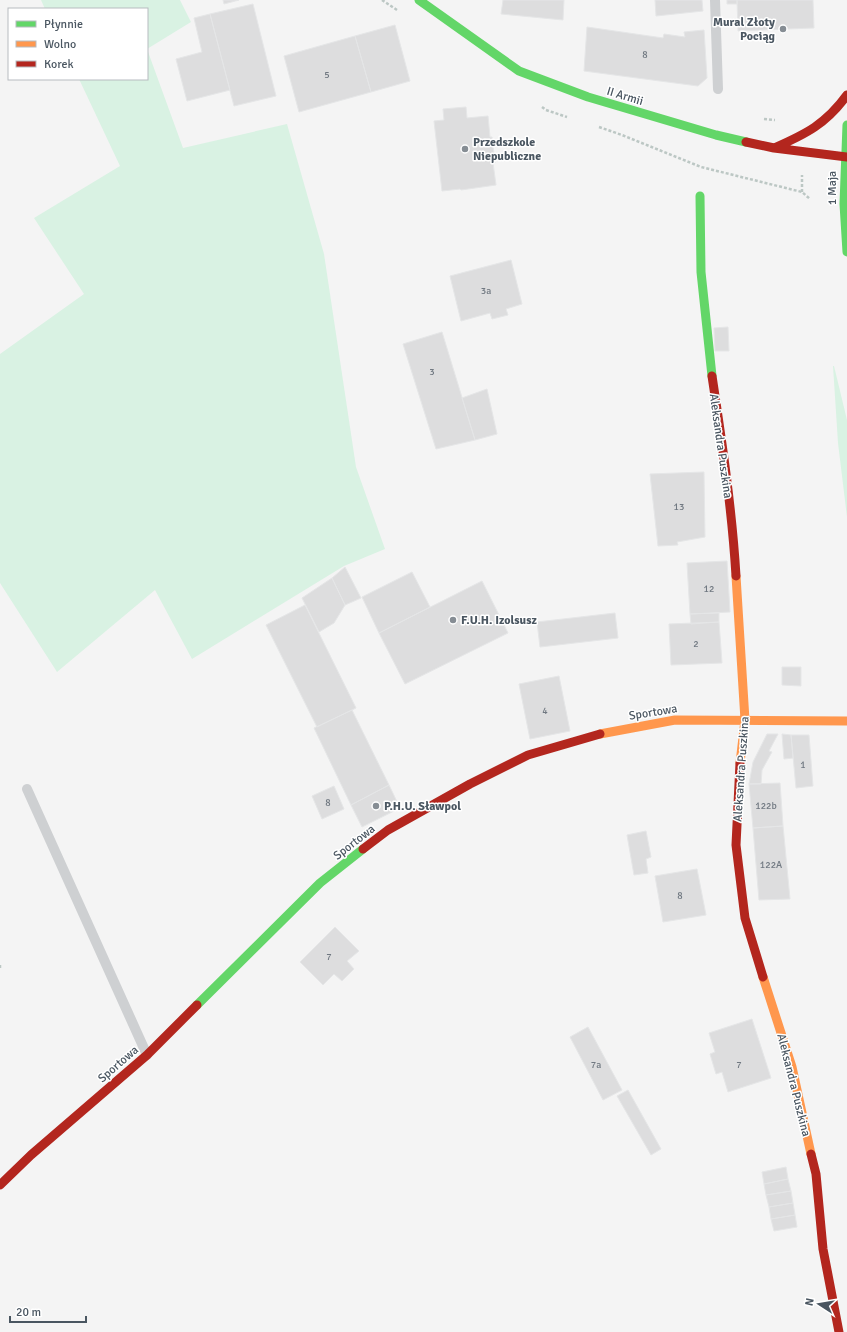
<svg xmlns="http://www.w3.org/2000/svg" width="847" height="1332" font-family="Signika,sans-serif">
<rect width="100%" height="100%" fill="#f4f4f4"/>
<!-- green -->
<path fill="#d9f2e3" d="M 41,0 L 180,0 L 191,22 L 147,49 L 183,148 L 287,124 L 324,254 L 356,467 L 385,549 L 344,566 L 192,659 L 155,590 L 57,672 L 0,583 L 0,354 L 84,294 L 34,218 L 120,166 L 79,79 L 147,79 L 147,9 L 45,9 Z
M 833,366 L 834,366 L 847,420 L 847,517 L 838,443 Z"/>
<!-- building -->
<path fill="#ddddde" stroke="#e5e6e7" d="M 223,0 L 239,0 L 224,4 Z
M 503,0 L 564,0 L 563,20 L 501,14 Z
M 655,0 L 702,0 L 703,11 L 656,16 Z
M 727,0 L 737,0 L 737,4 L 727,4 Z
M 737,0 L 813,0 L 814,28 L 738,31 Z
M 253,4 L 276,96 L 234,106 L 210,14 Z
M 210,14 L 230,90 L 187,101 L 176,59 L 202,52 L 194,18 Z
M 395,25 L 410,81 L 371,92 L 355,36 Z
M 587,27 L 663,38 L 664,34 L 685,37 L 684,32 L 704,30 L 707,78 L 698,86 L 584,71 Z
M 355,36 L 371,92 L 299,112 L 284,56 Z
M 466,107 L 467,118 L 488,116 L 490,137 L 492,137 L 495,163 L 493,163 L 496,185 L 461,190 L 460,189 L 442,191 L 434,121 L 444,120 L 443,109 Z
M 511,260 L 522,304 L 506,309 L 508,315 L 492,319 L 490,313 L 461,321 L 450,276 Z
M 728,327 L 729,351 L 715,351 L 714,328 Z
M 442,332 L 475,440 L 436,449 L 403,344 Z
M 487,389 L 497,434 L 475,440 L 462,398 Z
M 704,472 L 705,537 L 677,542 L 678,545 L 658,546 L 650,474 Z
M 727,561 L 730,612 L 690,614 L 687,563 Z
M 345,567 L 361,598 L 345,605 L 332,578 Z
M 412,572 L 430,607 L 379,633 L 362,597 Z
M 332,578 L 345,605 L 334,623 L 319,632 L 302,598 Z
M 482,581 L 508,633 L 405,684 L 379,633 Z
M 305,605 L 356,708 L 317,727 L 266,625 Z
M 615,613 L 618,638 L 540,647 L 537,622 Z
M 719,613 L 719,622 L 691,624 L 690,614 Z
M 719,622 L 722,663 L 671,665 L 669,624 Z
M 782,667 L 801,667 L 801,686 L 782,685 Z
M 559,676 L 570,731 L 530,739 L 519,684 Z
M 352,710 L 389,785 L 351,805 L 314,728 Z
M 767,734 L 778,734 L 769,751 L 772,752 L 762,770 L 761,784 L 749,784 L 753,762 Z
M 782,734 L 791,735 L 793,758 L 784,759 Z
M 791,735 L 809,735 L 813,786 L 796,788 Z
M 780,783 L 783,826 L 753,828 L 749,784 Z
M 389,785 L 400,808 L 362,827 L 351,805 Z
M 334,786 L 344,809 L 322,819 L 312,796 Z
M 783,826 L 790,899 L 759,900 L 753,828 Z
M 646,831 L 651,857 L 646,859 L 648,873 L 634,875 L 627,835 Z
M 697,869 L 706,915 L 663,922 L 655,876 Z
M 335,927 L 359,951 L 347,961 L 354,969 L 342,981 L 334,974 L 323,985 L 300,962 Z
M 752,1019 L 771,1078 L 728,1092 L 722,1072 L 716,1074 L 710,1054 L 715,1052 L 709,1033 Z
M 588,1027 L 622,1090 L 603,1100 L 570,1037 Z
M 628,1090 L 661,1149 L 651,1155 L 617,1096 Z
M 786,1167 L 788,1179 L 764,1184 L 762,1172 Z
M 788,1179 L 791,1191 L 766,1195 L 764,1184 Z
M 791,1191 L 793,1203 L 769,1207 L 766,1195 Z
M 793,1203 L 795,1215 L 771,1219 L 769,1207 Z
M 795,1215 L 797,1227 L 774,1231 L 771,1219 Z"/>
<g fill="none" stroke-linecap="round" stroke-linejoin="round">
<!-- path -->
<path stroke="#bcc7c4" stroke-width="2.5" stroke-dasharray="3 2" stroke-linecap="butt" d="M 382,0 L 397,10
M 542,107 L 546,110 L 567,117
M 764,119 L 775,120
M 599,127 L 622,135 L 701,167 L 802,192 L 810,199
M 802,192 L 802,175
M 0,965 L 0,970"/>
<!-- lane -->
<path stroke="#ced0d2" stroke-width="10" d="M 715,0 L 718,89
M 27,789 L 147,1055"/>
<!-- fast -->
<path stroke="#63d668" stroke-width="9" d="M 419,0 L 519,71 L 588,97 L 716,135 L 746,142
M 847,125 L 844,204 L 847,252
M 700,196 L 701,272 L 712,376
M 197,1005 L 320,883 L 363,849"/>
<!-- slow -->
<path stroke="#ff974d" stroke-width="9" d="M 736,576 L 745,720 L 740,763
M 600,734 L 675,720 L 847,721
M 763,977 L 792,1067 L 811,1154"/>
<!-- jam -->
<path stroke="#b3261e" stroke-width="9" d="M 746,142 L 774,148 L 847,157
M 774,148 C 806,134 826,124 847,95
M 712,376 C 722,442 732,509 736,576
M 740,763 L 736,845 L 745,918 L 763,977
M 363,849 L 388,830 L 470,784 L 528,755 L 600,734
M 811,1154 L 816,1174 L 823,1249 L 839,1332
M 0,1185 L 31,1155 L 147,1055 L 197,1005"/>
</g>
<!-- markers -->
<g fill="#868d94" stroke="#fff" stroke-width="1.5">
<circle cx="783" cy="29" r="4"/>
<circle cx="465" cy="149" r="4"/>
<circle cx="453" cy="620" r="4"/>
<circle cx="376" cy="806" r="4"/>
</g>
<g text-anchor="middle" stroke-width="3" stroke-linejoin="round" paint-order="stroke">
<!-- number labels -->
<g font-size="10" fill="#707881">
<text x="645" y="58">8</text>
<text x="327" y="78">5</text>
<text x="486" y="294">3a</text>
<text x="432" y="375">3</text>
<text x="679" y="510">13</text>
<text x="709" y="592">12</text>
<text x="696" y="647">2</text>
<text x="545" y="714">4</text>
<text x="803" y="768">1</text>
<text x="328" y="806">8</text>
<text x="766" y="809">122b</text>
<text x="771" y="868">122A</text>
<text x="680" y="899">8</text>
<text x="329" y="960">7</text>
<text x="596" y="1068">7a</text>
<text x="739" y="1068">7</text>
</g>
<!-- poi labels -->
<g font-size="12" font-weight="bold" fill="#4a5661" stroke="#fff" text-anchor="start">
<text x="775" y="26" text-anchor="end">Mural Złoty<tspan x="775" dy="14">Pociąg</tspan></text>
<text x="473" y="146">Przedszkole<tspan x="473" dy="14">Niepubliczne</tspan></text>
<text x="461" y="624">F.U.H. Izolsusz</text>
<text x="384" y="810">P.H.U. Sławpol</text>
</g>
<!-- street labels -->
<g font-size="12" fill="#4a5661" stroke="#fff">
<text transform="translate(625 96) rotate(17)" y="4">II Armii</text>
<text transform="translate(832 188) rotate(-90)" y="4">1 Maja</text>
<text transform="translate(721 446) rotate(82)" y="4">Aleksandra Puszkina</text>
<text transform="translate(653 712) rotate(-9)" y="4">Sportowa</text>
<text transform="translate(741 769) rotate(-86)" y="4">Aleksandra Puszkina</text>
<text transform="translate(354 842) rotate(-38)" y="4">Sportowa</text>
<text transform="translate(118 1064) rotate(-41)" y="4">Sportowa</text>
<text transform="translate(794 1085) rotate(76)" y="4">Aleksandra Puszkina</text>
</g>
</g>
<!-- legend -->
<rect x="8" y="8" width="140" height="72" fill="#ffffff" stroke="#b7bbc0"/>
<rect x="16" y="21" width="20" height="6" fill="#63d668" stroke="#b7bbc0"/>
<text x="44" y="28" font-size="12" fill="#4a5661">Płynnie</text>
<rect x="16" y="41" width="20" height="6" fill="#ff974d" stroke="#b7bbc0"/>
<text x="44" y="48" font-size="12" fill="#4a5661">Wolno</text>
<rect x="16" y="61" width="20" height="6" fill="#b3261e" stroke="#b7bbc0"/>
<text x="44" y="68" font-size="12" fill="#4a5661">Korek</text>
<!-- north arrow -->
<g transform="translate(819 1304) rotate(282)" stroke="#ffffff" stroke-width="3" paint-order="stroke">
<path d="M0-3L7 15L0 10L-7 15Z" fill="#4a5661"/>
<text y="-6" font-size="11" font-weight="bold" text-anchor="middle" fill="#4a5661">N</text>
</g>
<!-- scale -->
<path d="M10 1316v6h76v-6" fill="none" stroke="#4a5661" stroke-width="2"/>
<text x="16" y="1316" font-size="12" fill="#4a5661" stroke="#ffffff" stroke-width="3" paint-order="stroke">20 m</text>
</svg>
